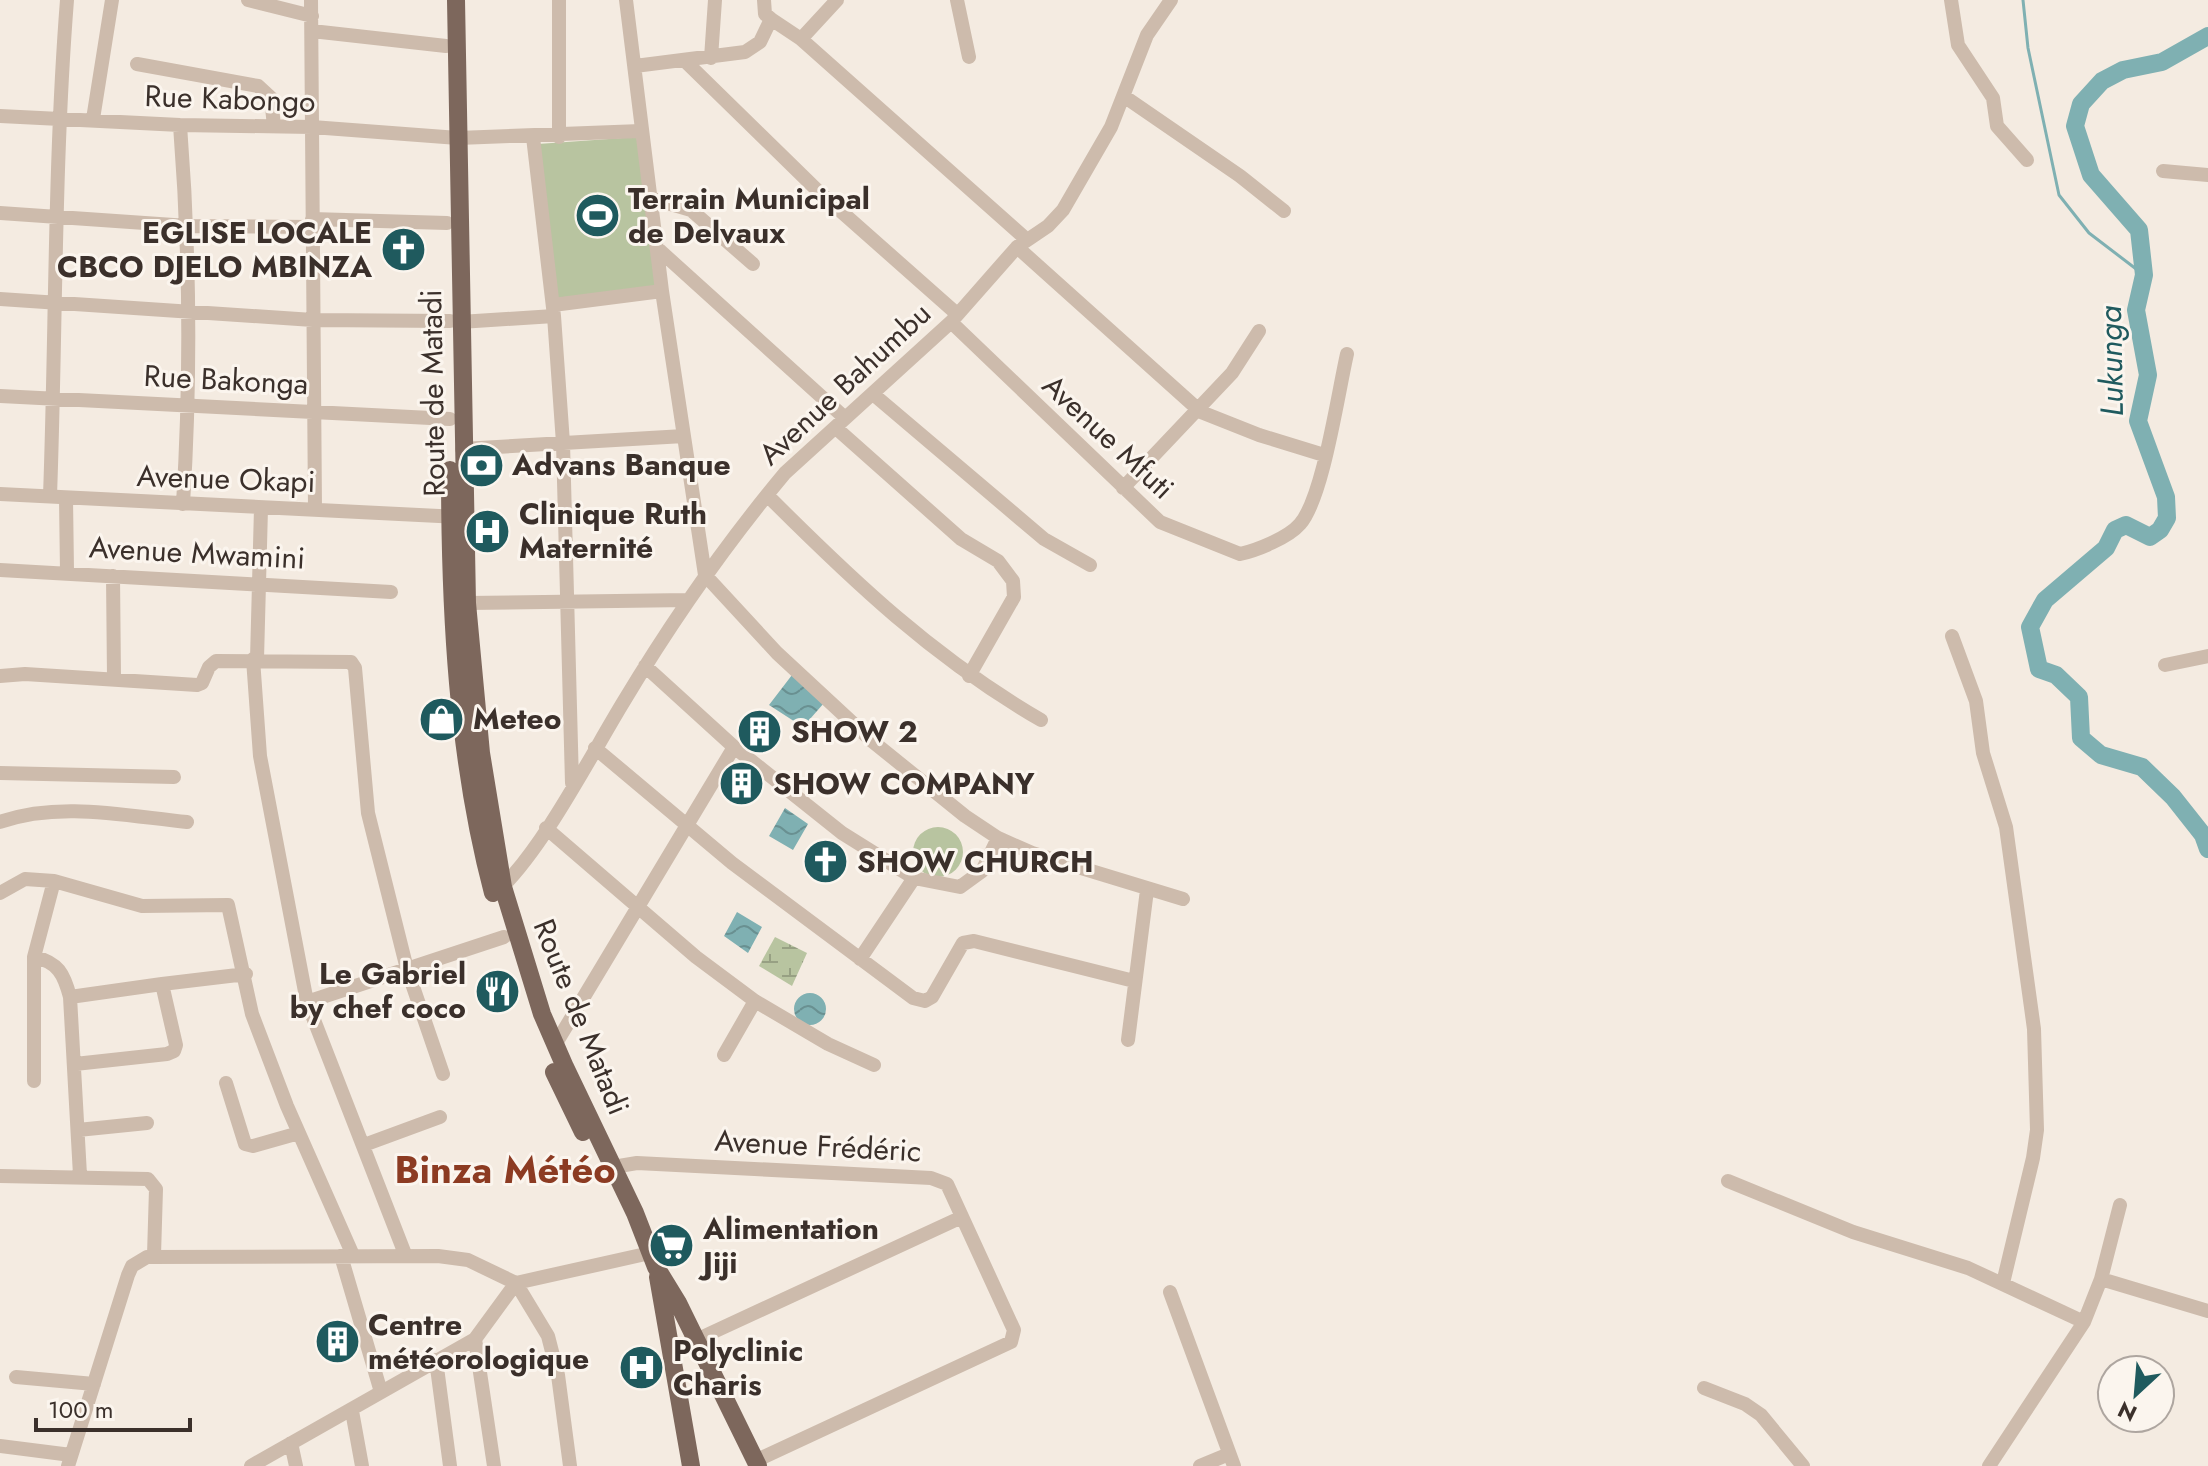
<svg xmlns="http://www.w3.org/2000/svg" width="2208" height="1466" font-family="Jost,sans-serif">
<defs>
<pattern id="wetland-marsh" width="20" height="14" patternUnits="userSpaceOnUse" patternTransform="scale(2)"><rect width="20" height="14" fill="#b8c4a0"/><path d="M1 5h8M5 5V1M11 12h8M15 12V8" fill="none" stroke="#97a083"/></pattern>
<pattern id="water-waves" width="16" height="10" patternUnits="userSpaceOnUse" patternTransform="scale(2)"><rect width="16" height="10" fill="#7fb0b2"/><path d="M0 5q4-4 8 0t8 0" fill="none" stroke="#699091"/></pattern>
</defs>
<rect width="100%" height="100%" fill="#f4ebe1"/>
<!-- green -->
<path fill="#b8c4a0" d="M 637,137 L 656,287 L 557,300 L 538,144 Z
M913 852a25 25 0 1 1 50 0a25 25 0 1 1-50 0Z"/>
<!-- wetland -->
<path fill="url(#wetland-marsh)" d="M 775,937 L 807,953 L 792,986 L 759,966 Z"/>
<!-- water -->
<path fill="url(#water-waves)" d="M 792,675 L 824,703 L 803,727 L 769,705 Z
M 785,808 L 808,824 L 793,850 L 769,836 Z
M 737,912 L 762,927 L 748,953 L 724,936 Z
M794 1009a16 16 0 1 1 32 0a16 16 0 1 1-32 0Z"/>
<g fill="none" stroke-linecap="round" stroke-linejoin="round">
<!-- stream -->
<path stroke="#7fb0b2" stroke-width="3" d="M 2023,0 L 2028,48 L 2059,195 L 2089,233 L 2144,275"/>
<!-- river -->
<path stroke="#7fb0b2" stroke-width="18" d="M 2208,36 L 2162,62 L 2123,70 L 2102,81 L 2081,104 L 2075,126 L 2091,175 L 2139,230 L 2144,275 L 2136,310 L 2148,375 L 2138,421 L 2166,497 L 2167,518 L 2160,530 L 2150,537 L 2126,525 L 2115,530 L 2106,548 L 2045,600 L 2030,627 L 2039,669 L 2056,675 L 2079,697 L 2081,738 L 2101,755 L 2142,767 L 2173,797 L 2203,835 L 2208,849"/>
<!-- minor -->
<path stroke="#cdbbac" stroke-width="14" d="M 248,0 L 312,16
M 311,0 L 315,509
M 626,0 L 662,291 L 705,575 L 777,653 L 872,741 L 965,816 L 998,838 L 1032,853 L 1183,899
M 764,0 L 765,14 L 771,19
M 957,0 L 969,57
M 1951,0 L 1958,45 L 1993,98 L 1997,126 L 2027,160
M 312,31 L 446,46
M 801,39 L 1026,239
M 711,58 L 715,0
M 685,61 L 818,191 L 957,314
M 137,64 L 258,86 L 271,98 L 274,126
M 635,66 L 745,52 L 760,42 L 771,19 L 801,39 L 837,0
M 1125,97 L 1240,176 L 1284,211
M 0,116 L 180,125 L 312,127 L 458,138 L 641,131
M 93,119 L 112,0
M 180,125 C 190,252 191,377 183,504
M 533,137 L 554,316 L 563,443 L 572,783
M 559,137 L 559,0
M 2163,171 L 2208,175
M 650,198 L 691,210 L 753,264
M 0,213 L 188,226 L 312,227
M 312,219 L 447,223
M 1017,247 L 1201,412 L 1259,435 L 1324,455
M 657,248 L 845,418
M 0,299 L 313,320 L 450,321
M 553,305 L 662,291
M 460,322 L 554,316
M 951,322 L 1160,522 L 1240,554 C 1257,550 1288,538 1300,524 C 1323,498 1338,393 1347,354
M 873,394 L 1044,539 L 1090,565
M 0,396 L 450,419
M 836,428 L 961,539 L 998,561 L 1013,581 L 1014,597 L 969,676
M 462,449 L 684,436
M 1123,488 L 1232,373 L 1259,331
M 0,494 L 459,517
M 767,495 C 854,582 934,658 1041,720
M 50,496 C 56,331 54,165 67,0
M 66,498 L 67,571
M 0,570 L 391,592
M 113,576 L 114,678
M 467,603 L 688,600
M 1952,636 L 1976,701 L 1983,753 L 2006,827 L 2034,1029 L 2037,1130 L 2033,1158 L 2003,1283
M 253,659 L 260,756 L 307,1002 L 405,1254
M 257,659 L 261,508
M 2165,665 L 2208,656
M 645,666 L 734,747 L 842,833 L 914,878 L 960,887 L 982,871 L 998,838
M 0,676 L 25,674 L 197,685 L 202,683 L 209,667 L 216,661 L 351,662 L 355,668 L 368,813 L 407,969 L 443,1074
M 595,748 L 732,863 L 913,998 L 925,1001 L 932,997 L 963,943 L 974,941 L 1134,981
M 0,773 L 174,777
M 0,822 C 59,801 126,816 187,822
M 546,828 L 696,957 L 755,1001 L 828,1044 L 874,1065
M 54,881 L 34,957 C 58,962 64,974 70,997 L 80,1175
M 500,889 C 544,847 591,755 624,701 C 672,621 725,545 785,473 L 951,322 L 1017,247 L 1048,226 L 1063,210 L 1111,127 L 1147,35 L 1171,0
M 0,893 L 25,879 L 54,881 L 142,906 L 228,905 L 252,1014 L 287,1106 L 352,1253
M 34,957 L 34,1081
M 860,959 L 914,878
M 162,984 L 246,974
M 70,997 L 162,984 L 176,1045 L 174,1051 L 167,1054 L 75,1064
M 307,1002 L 504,937
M 1128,1040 L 1147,890
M 555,1045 L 734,747
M 724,1055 L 755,1001
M 226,1083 L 245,1144 L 253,1146 L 299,1133
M 78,1130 L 147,1123
M 364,1145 L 440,1117
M 613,1167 L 637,1163 L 931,1178 L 947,1184 L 1014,1330 L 1011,1342 L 755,1461
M 0,1176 L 148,1179 L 156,1189 L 154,1255
M 1728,1181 L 1853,1232 L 1968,1268 L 2084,1322
M 341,1256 L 381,1392
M 2101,1279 L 2208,1311
M 1170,1292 L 1234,1466
M 475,1339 L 494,1466
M 696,1340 L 962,1217
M 436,1360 L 450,1466
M 16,1377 L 94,1384
M 1704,1388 L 1745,1404 L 1761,1415 L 1803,1466
M 352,1411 L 362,1466
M 291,1443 L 296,1466
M 0,1446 L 71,1455
M 68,1466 L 128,1275 L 132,1266 L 147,1257 L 438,1256 L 468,1260 L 516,1283 L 650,1253
M 251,1466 L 475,1339 L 516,1283 L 548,1336 L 558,1375 L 570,1466
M 1200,1466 L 1229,1454
M 1989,1466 L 2084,1322 L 2101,1279 L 2120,1205"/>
<!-- major -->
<path stroke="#7d675c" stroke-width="18" d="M 456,0 L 467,603 L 481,753 L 503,887 L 542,1014 L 565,1067 L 635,1213 L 656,1267 L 678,1303 L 758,1466
M 450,470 C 450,610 457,757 493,893
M 554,1072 L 583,1132
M 658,1277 L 691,1466"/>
</g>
<!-- icons -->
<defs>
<symbol id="stadium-disc" viewBox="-11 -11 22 22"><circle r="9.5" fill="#1f5a5e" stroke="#fbf5ee"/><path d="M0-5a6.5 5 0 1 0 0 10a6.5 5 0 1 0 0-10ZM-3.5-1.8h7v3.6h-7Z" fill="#fff"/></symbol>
<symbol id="church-disc" viewBox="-11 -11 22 22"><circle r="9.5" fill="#1f5a5e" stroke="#fbf5ee"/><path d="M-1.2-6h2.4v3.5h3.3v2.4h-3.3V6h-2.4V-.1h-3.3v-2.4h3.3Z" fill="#fff"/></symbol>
<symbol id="bank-disc" viewBox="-11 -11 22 22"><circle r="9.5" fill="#1f5a5e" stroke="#fbf5ee"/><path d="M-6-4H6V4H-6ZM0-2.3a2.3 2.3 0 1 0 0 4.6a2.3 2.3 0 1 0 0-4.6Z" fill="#fff"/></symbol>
<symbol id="hospital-disc" viewBox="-11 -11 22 22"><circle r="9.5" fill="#1f5a5e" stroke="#fbf5ee"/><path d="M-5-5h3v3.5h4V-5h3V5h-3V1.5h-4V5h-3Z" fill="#fff"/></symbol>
<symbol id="shop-disc" viewBox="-11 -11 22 22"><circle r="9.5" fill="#1f5a5e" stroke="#fbf5ee"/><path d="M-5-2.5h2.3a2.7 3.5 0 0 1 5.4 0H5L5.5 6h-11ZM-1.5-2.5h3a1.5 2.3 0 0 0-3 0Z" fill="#fff"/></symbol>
<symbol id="building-disc" viewBox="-11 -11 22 22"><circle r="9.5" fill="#1f5a5e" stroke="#fbf5ee"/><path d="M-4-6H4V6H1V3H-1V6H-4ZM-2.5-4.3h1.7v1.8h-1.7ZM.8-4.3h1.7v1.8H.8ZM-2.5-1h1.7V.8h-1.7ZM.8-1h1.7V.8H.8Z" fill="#fff"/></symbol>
<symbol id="restaurant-disc" viewBox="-11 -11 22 22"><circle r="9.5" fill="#1f5a5e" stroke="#fbf5ee"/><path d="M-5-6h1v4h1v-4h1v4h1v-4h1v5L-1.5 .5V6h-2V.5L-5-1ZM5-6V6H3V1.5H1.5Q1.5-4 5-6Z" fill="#fff"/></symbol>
<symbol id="supermarket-disc" viewBox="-11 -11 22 22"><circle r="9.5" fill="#1f5a5e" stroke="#fbf5ee"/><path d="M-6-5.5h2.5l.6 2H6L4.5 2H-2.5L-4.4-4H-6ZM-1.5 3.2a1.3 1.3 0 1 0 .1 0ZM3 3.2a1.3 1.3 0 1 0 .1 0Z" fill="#fff"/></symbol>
</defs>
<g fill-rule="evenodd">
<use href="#stadium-disc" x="572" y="190" width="51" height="51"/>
<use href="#church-disc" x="378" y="224" width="51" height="51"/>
<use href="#bank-disc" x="456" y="440" width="51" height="51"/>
<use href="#hospital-disc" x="462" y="506" width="51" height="51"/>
<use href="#shop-disc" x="416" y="694" width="51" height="51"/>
<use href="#building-disc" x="734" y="706" width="51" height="51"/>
<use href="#building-disc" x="716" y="758" width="51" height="51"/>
<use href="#church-disc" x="800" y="836" width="51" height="51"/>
<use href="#restaurant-disc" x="472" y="966" width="51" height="51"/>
<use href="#supermarket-disc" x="646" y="1220" width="51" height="51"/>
<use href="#building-disc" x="312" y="1316" width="51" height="51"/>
<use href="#hospital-disc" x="616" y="1342" width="51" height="51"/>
</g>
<g text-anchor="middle" stroke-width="6" stroke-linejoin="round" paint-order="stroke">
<!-- street labels -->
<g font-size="30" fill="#3b302b" stroke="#fbf5ee">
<text transform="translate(230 99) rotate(2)" y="10">Rue Kabongo</text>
<text transform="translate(226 380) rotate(3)" y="10">Rue Bakonga</text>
<text transform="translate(845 384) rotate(-43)" y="10">Avenue Bahumbu</text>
<text transform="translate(433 393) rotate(-91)" y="10">Route de Matadi</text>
<text transform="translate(1108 437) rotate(43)" y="10">Avenue Mfuti</text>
<text transform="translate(226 479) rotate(2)" y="10">Avenue Okapi</text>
<text transform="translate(197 553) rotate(3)" y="10">Avenue Mwamini</text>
<text transform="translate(581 1017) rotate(68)" y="10">Route de Matadi</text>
<text transform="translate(818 1146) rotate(3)" y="10">Avenue Frédéric</text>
</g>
<!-- poi labels -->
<g font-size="30" font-weight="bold" fill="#3b302b" stroke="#fbf5ee" text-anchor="start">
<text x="628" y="209">Terrain Municipal<tspan x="628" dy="34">de Delvaux</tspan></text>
<text x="372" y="243" text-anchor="end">EGLISE LOCALE<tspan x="372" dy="34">CBCO DJELO MBINZA</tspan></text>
<text x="512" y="475">Advans Banque</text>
<text x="519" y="524">Clinique Ruth<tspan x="519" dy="34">Maternité</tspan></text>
<text x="473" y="729">Meteo</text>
<text x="791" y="742">SHOW 2</text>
<text x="773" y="794">SHOW COMPANY</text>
<text x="857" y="872">SHOW CHURCH</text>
<text x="466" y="984" text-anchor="end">Le Gabriel<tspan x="466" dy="34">by chef coco</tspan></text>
<text x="703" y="1239">Alimentation<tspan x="703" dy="34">Jiji</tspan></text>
<text x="368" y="1335">Centre<tspan x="368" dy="34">météorologique</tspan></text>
<text x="673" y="1361">Polyclinic<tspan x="673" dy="34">Charis</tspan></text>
</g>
<!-- water labels -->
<g font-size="32" font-style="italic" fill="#1f5a5e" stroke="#fbf5ee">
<text transform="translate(2111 361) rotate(-91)" y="11">Lukunga</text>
</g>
<!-- district labels -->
<g font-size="38" font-weight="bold" fill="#8c3b22" stroke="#fbf5ee">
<text x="505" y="1183">Binza Météo</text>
</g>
</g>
<!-- north arrow -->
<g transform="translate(2136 1394) rotate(206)"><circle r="38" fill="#fbf5ee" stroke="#aea6a0" stroke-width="2"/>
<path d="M0-6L14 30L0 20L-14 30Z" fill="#1f5a5e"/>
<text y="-12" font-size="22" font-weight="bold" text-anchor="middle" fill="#3b302b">N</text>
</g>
<!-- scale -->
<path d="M36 1418v12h154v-12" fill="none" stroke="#3b302b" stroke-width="4"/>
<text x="48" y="1418" font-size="24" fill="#3b302b" stroke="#fbf5ee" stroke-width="6" paint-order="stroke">100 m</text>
</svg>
